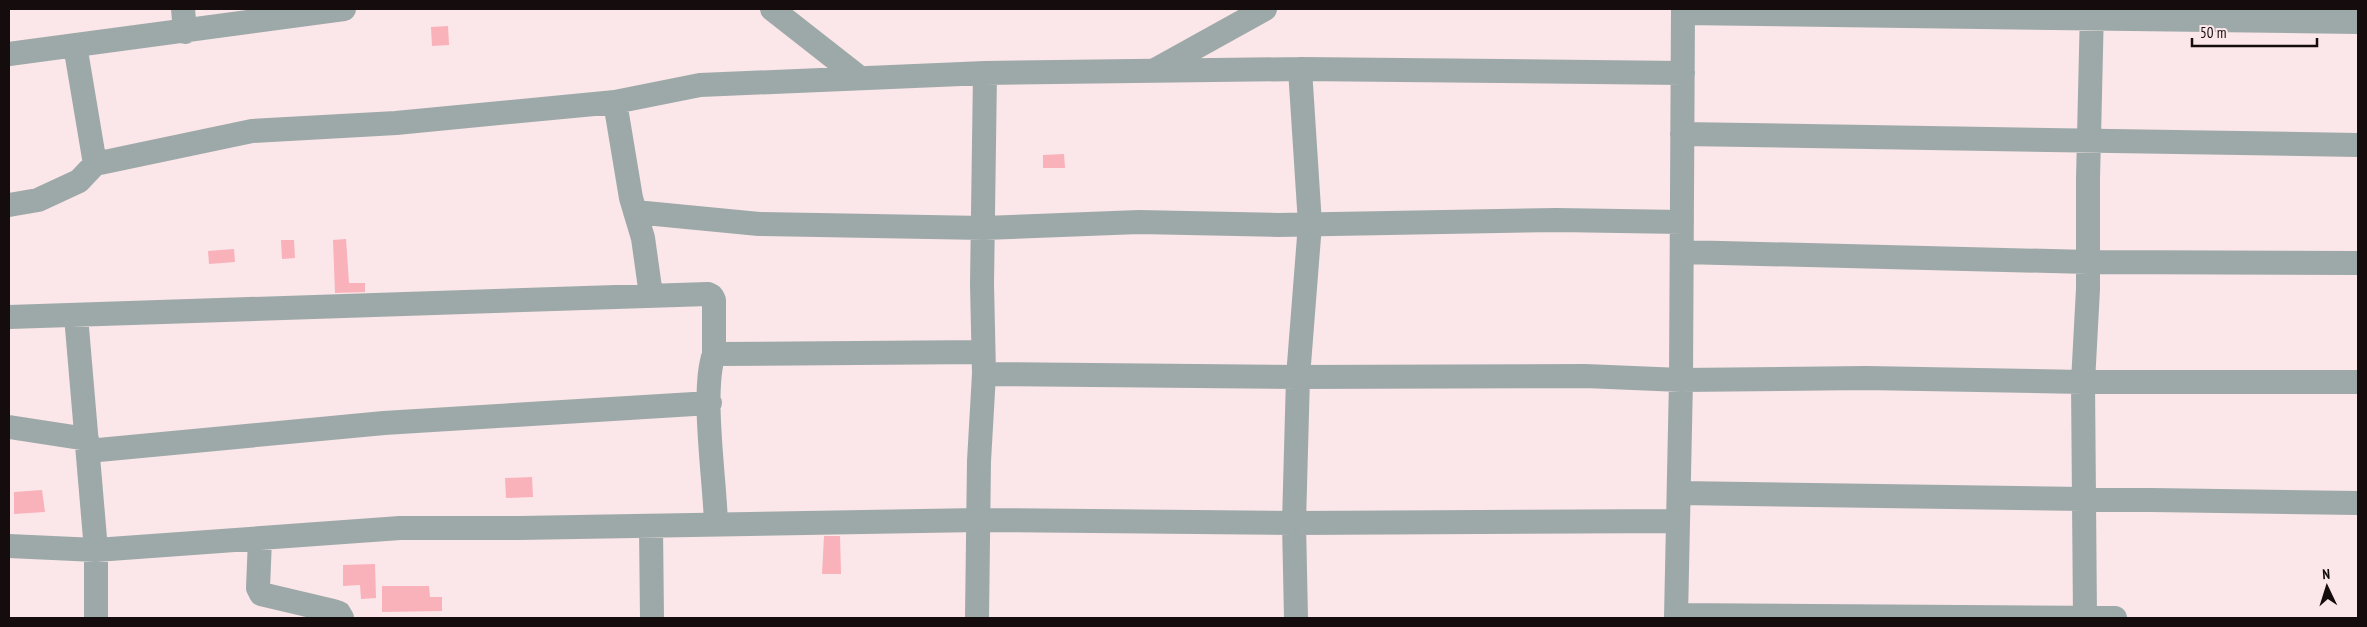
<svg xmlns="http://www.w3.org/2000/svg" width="2367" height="627" font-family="'PT Sans Narrow',sans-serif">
<rect width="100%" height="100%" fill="#fbe6e9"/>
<!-- building -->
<path fill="#f9b1ba" d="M 448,26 L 449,45 L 432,46 L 431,27 Z
M 1064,154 L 1065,168 L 1043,168 L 1043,155 Z
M 346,239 L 349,283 L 365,283 L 365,292 L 335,293 L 333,240 Z
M 281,240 L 294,240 L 295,258 L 282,259 Z
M 234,249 L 235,262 L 209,264 L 208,251 Z
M 532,477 L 533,497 L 506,498 L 505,478 Z
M 42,490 L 45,512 L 14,514 L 14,492 Z
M 824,536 L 840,536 L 841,574 L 822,574 Z
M 375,564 L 376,598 L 361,599 L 360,585 L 343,586 L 343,565 Z
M 382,586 L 429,586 L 430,597 L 442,597 L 442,611 L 382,612 Z"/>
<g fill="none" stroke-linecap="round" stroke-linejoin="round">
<!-- minor -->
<path stroke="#9da9a8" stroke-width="24" d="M 183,9 L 185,32
M 772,9 L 860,78
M 1683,13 L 2358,22
M 75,45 L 95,164 L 252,131 L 396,123 L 615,102 L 700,85 L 985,73 L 1300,69 L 1683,73
M 9,54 L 344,9
M 1155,70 L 1265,9
M 615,102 L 631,198 L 643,238 L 651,295
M 1682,134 L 2358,145
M 9,205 L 38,200 L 79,181 L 95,164
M 635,212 L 759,224 L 984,228 L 1139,222 L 1278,225 L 1557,220 L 1682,222
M 1682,252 L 2088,262 L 2358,263
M 76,316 L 96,550 L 400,528 L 519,528 L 979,520 L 1294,523 L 1678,521
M 9,317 L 708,294 L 712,296 L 714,300 L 714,354 C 701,391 715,481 716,524
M 714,354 L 983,352
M 984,374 L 1298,377 L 1585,376 L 1681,380 L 1866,378 L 2083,382 L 2358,382
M 9,427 L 87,439
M 88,451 L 384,423 L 710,403
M 1679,493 L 2358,503
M 651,526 L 652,618
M 260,539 L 258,588 L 261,594 L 333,611 L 339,613 L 342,618
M 9,546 L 96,550 L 96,618
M 1676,615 L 2115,618
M 977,618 L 979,461 L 984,374 L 982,284 L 985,73
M 1296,618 L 1294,523 L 1298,377 L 1310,224 L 1300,69
M 1676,618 L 1681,380 L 1683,9
M 2085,618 L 2083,382 L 2088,289 L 2088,179 L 2092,9"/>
</g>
<!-- border -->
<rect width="2367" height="627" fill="none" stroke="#150c0e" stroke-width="20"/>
<!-- north arrow -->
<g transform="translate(2327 587) rotate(356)" stroke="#fbe6e9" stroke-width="4" paint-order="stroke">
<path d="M0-4L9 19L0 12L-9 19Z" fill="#150c0e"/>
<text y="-8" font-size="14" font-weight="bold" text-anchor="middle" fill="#150c0e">N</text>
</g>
<!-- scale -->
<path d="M2192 38v8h125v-8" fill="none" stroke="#150c0e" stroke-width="2.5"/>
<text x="2200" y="38" font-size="15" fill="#150c0e" stroke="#fbe6e9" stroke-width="4" paint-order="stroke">50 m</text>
</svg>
